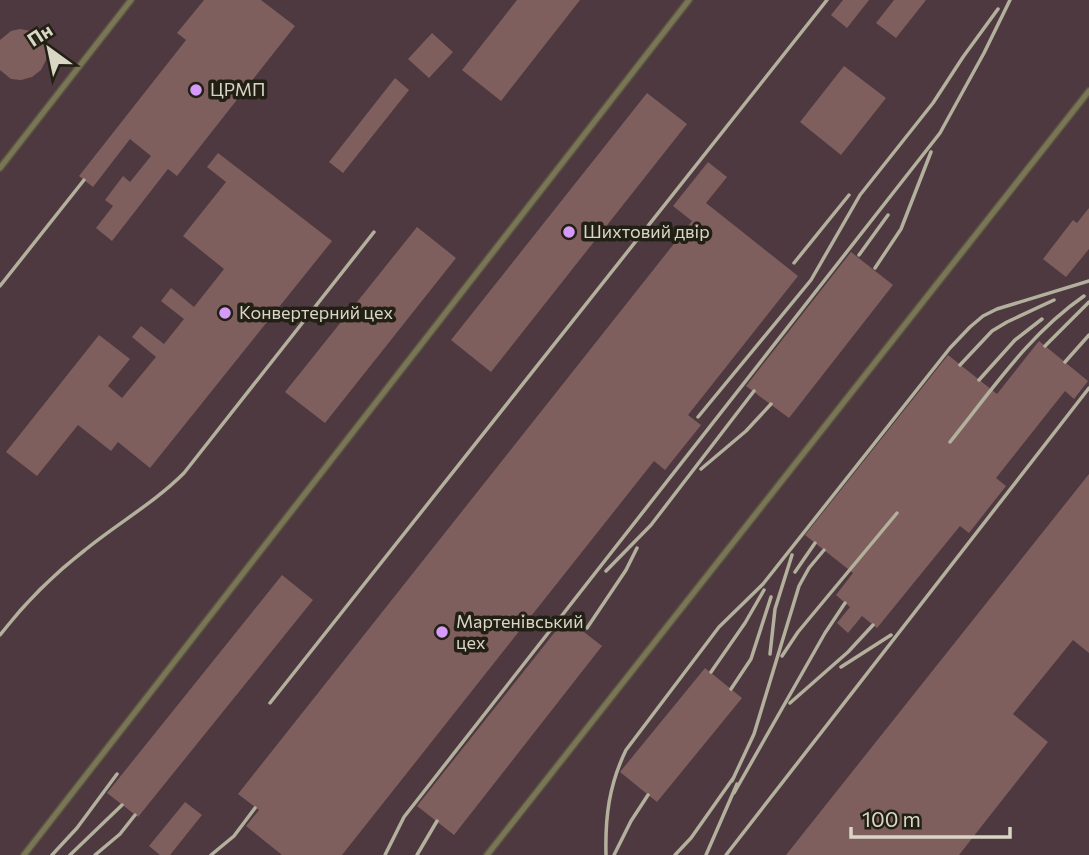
<svg xmlns="http://www.w3.org/2000/svg" width="1089" height="855" font-family="Commissioner,sans-serif">
<rect width="100%" height="100%" fill="#3e381d"/>
<!-- industrial -->
<path fill="#4d393f" d="M 0,0 L 1089,0 L 1089,855 L 0,855 Z"/>
<!-- building -->
<path fill="#7f5f5e" d="M 204,0 L 261,0 L 295,26 L 177,176 L 168,169 L 112,241 L 96,228 L 113,206 L 105,200 L 123,176 L 130,182 L 151,156 L 130,139 L 93,187 L 79,176 L 186,40 L 177,33 Z
M 517,0 L 580,0 L 501,101 L 462,70 Z
M 843,0 L 869,0 L 847,28 L 831,15 Z
M 894,0 L 926,0 L 896,38 L 876,23 Z
M 20,29 L 31,31 L 41,39 L 46,50 L 46,60 L 41,70 L 32,77 L 21,80 L 11,79 L 0,70 L 0,40 L 11,31 Z
M 432,33 L 453,52 L 429,78 L 408,59 Z
M 844,66 L 886,98 L 841,155 L 800,122 Z
M 395,78 L 409,90 L 343,173 L 329,162 Z
M 647,93 L 687,124 L 491,372 L 451,340 Z
M 218,153 L 332,241 L 150,468 L 118,442 L 111,451 L 78,425 L 37,476 L 6,452 L 99,335 L 130,359 L 108,386 L 122,398 L 156,357 L 132,337 L 141,326 L 164,344 L 184,319 L 161,301 L 171,288 L 194,307 L 224,269 L 183,236 L 226,182 L 207,167 Z
M 708,162 L 727,177 L 706,203 L 798,276 L 688,415 L 701,425 L 665,470 L 654,461 L 342,855 L 282,855 L 246,826 L 259,810 L 238,794 L 692,221 L 673,206 Z
M 1089,208 L 1089,249 L 1066,277 L 1043,259 L 1073,220 L 1077,223 Z
M 417,227 L 456,258 L 325,423 L 285,392 Z
M 851,252 L 893,285 L 789,418 L 746,386 Z
M 1039,341 L 1088,381 L 1074,399 L 1065,391 L 996,478 L 1006,486 L 969,533 L 960,526 L 877,628 L 862,616 L 848,633 L 837,623 L 850,607 L 836,595 L 853,573 L 805,535 L 948,355 L 997,394 Z
M 1089,474 L 1089,653 L 1073,640 L 1013,714 L 1048,742 L 1010,790 L 959,855 L 786,855 Z
M 282,575 L 313,600 L 138,817 L 107,793 Z
M 566,618 L 602,646 L 454,835 L 417,806 Z
M 705,668 L 742,698 L 657,802 L 620,772 Z
M 185,802 L 202,815 L 170,855 L 160,855 L 149,846 Z"/>
<g fill="none" stroke-linecap="round" stroke-linejoin="round">
<defs>
<path id="service" d="M 0,168 L 131,0
M 24,855 L 689,0
M 487,855 L 1089,91"/>
</defs>
<!-- service casing -->
<use href="#service" stroke="#5b563f" stroke-width="8"/>
<!-- service -->
<use href="#service" stroke="#7b7558" stroke-width="5"/>
<!-- rail -->
<path stroke="#b3b09d" stroke-width="3.5" d="M 859,255 L 888,215
M 794,263 L 849,195
M 875,268 L 901,229 L 931,152
M 0,286 L 84,180
M 1045,346 L 1089,302
M 1065,362 L 1089,335
M 960,365 L 992,331 L 1007,322 L 1054,300
M 979,380 L 1015,340 L 1042,319
M 698,417 L 811,280 L 860,195 L 933,103 L 963,57 L 998,9
M 950,442 C 992,390 1029,334 1084,296
M 701,469 L 746,431 L 771,404
M 606,571 L 651,525 L 754,391
M 795,572 L 815,543
M 587,628 L 626,570 L 637,548
M 0,635 C 24,604 54,574 85,550 C 118,523 154,503 184,473 L 374,232
M 770,654 L 775,609 L 792,555
M 782,656 L 798,632 L 897,513
M 841,667 L 891,635
M 711,672 L 745,623 L 764,590
M 731,689 L 751,659 L 771,597
M 270,703 L 827,0
M 790,703 L 848,652 L 873,625
M 732,781 L 754,734 L 799,586 L 809,568 L 824,550
M 734,793 L 825,633 L 845,603
M 52,855 L 77,828 L 117,774
M 70,855 L 122,805
M 95,855 L 120,834 L 135,815
M 211,855 L 234,836 L 255,808
M 385,855 L 404,817 L 940,133 L 984,53 L 1010,0
M 417,855 L 437,821
M 606,855 C 605,817 609,785 626,750 L 719,627 L 763,584 L 950,348 L 970,327 L 983,316 L 997,309 L 1089,281
M 614,855 L 631,821 L 648,795
M 675,855 L 691,838 L 734,777
M 706,855 L 737,784
M 726,855 L 1089,388"/>
</g>
<!-- markers -->
<g fill="#d69bfa" stroke="#221f14" stroke-width="2.5">
<circle cx="196" cy="90" r="7"/>
<circle cx="569" cy="232" r="7"/>
<circle cx="225" cy="313" r="7"/>
<circle cx="442" cy="632" r="7"/>
</g>
<g text-anchor="middle" stroke-width="7" stroke-linejoin="round" paint-order="stroke">
<!-- poi labels -->
<g font-size="18" fill="#d9d6c6" stroke="#221f14" text-anchor="start">
<text x="210" y="96">ЦРМП</text>
<text x="583" y="238">Шихтовий двір</text>
<text x="239" y="319">Конвертерний цех</text>
<text x="456" y="628">Мартенівський<tspan x="456" dy="21">цех</tspan></text>
</g>
</g>
<!-- north arrow -->
<g transform="translate(49 49) rotate(327)" stroke="#221f14" stroke-width="5" paint-order="stroke">
<path d="M0-5L12 26L0 18L-12 26Z" fill="#d9d6c6"/>
<text y="-10" font-size="19" font-weight="bold" text-anchor="middle" fill="#d9d6c6">Пн</text>
</g>
<!-- scale -->
<path d="M851 827v10h159v-10" fill="none" stroke="#d9d6c6" stroke-width="3.5"/>
<text x="862" y="827" font-size="21" fill="#d9d6c6" stroke="#221f14" stroke-width="5" paint-order="stroke">100 m</text>
</svg>
